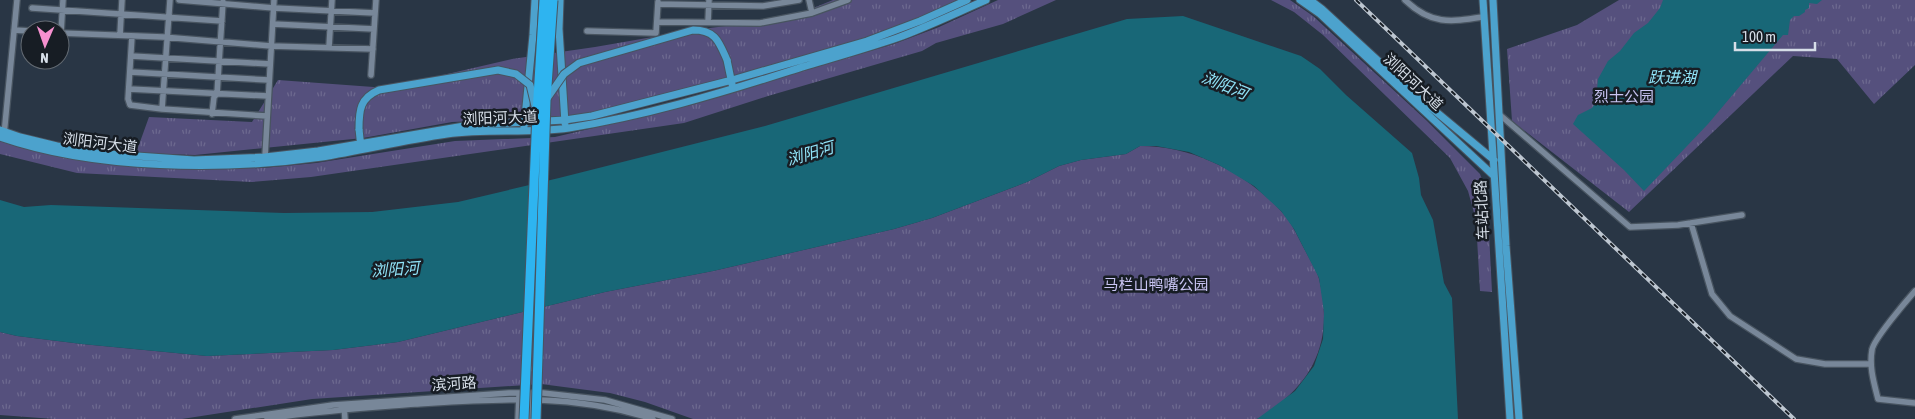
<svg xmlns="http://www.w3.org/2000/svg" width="1915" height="419" font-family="'Asap Condensed','Noto Sans SC',sans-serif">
<defs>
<pattern id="park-tufts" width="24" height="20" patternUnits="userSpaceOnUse" patternTransform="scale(1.25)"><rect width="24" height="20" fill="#55507d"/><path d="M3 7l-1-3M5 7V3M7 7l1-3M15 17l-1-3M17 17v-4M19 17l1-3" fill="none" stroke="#6d698f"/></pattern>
</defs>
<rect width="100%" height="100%" fill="#293645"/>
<!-- park -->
<path fill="url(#park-tufts)" d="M 833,0 L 957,0 L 891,32 L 592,116 L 452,122 L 363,138 L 195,155 L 136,153 L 149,117 L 252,122 L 278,80 L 387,88 L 512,59 L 595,47 L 693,30 L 786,19 Z
M 998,0 L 1056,0 L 1003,24 L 936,43 L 922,51 L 768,96 L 684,123 L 311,177 L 252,182 L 77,173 L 0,154 L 0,141 L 18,147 L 68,158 L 115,164 L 193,169 L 263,168 L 316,163 L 455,141 L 555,137 L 678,108 L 894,44 L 939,27 Z
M 1271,0 L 1290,0 L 1313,16 L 1426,120 L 1480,174 L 1487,193 L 1492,292 L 1480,291 L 1476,220 L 1468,191 L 1450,158 L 1323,35 L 1294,12 Z
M 1619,0 L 1915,0 L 1915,65 L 1874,104 L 1837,59 L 1793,56 L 1629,212 L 1512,121 L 1507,49 L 1577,25 Z
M 1140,146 C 1193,146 1244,172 1280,210 C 1292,222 1298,238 1306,252 C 1310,261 1317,270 1319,279 C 1332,330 1320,372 1279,404 C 1272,409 1265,415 1257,419 L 693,419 L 645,402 L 610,393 L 541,384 L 312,399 L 182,419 L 54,419 L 0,415 L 0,332 L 17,336 L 82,344 L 207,356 L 333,350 L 398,342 L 605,292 L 713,271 L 894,229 L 932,218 L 1027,182 L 1059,166 L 1081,160 L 1126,154 Z"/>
<!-- water -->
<path fill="#186777" d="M 1663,0 L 1822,0 L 1817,4 L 1809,3 L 1809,8 L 1805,10 L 1805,12 L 1799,16 L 1794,16 L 1790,20 L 1788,35 L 1783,35 L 1708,124 L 1644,191 L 1624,170 L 1573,124 L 1578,115 L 1592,108 L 1599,98 L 1597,90 L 1598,79 L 1608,61 L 1620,51 L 1634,33 L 1648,23 L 1660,8 Z
M 1183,16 L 1301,56 L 1320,69 L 1346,95 L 1412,153 L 1419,178 L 1421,195 L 1433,220 L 1444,283 L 1452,298 L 1458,419 L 1257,419 L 1295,391 L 1314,366 L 1323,339 L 1324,312 L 1319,278 L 1294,229 L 1281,211 L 1254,186 L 1219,165 L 1189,152 L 1156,146 L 1140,146 L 1126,154 L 1081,160 L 1059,166 L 1027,182 L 932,218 L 894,229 L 713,271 L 605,292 L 398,342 L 333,350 L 207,356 L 82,344 L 17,336 L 0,332 L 0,200 L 24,207 L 51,205 L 284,213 L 372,212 L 458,202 L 559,178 L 765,126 L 1127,19 Z"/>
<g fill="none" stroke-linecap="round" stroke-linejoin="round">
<defs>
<path id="minor" d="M 179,0 L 274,8 L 375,13
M 809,0 L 812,13
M 1405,0 C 1431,25 1450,22 1483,17
M 658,4 L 763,6 L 799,0
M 32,8 L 222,21
M 658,22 L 760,23 L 812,13 L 848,0
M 708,22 L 709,0
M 273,24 L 374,29
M 14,30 L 30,31
M 587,31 L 656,33 L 658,2
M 60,33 L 163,37 L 271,46 L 373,49
M 61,33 L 63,0
M 120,35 L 122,0
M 132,36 L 128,99 L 130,105 L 162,109 L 267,116
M 329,47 L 332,0
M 131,56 L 270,64
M 130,72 L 269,80
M 371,75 L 376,0
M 129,89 L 268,96
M 162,109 L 170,0
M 212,114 L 214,97 L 217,94 L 223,2
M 1500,115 L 1630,227 L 1678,225 L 1742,215
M 4,135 L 17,0
M 265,157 L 274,0
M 1691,223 L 1712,294 L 1730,316 L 1796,359 L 1825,364 L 1871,364
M 1915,291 C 1907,300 1873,340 1872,350 C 1869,367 1874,383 1878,399 L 1915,403
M 344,406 L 345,419
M 235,419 L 333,405 L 509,393 L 543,393 L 605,400 L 672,419
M 267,419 C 316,411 365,408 415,404 C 499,399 570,393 653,419
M 518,419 L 519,395
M 531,419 L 531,396"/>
<path id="major" d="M 560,0 L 559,29 L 565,123
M 1300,0 L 1320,14 L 1494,176
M 1310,0 L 1322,9 L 1411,91 L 1494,160
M 1483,0 L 1510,419
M 1493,0 L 1506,246 L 1519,419
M 727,60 L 732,84
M 524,127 L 533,35 L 535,0
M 359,129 L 361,148
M 0,130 L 20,137 L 57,146 L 94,153 L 194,160 L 265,157 L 318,151 L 470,125 L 565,120 L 592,116 L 732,80 L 867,41 L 920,21 L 967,0
M 0,137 C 95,170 224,171 322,157 C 364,150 405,140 447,134 C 487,128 528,134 569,128 C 644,116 718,94 790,71 C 825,60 862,50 897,38 C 927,27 956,13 986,0"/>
</defs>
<!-- minor casing -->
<use href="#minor" stroke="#485460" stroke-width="8"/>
<!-- major casing -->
<use href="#major" stroke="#485460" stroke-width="9"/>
<!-- minor -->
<use href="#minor" stroke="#788799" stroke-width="5.5"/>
<!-- major -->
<use href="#major" stroke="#4ca2cd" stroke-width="7"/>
<defs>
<path id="rail" d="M 1356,0 L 1794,419"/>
</defs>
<!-- rail casing -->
<use href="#rail" stroke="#bdc6d0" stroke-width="4"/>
<!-- rail -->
<use href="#rail" stroke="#171d24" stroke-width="2" stroke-dasharray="5.5" stroke-linecap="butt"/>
<defs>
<path id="major-bridge" d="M 546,100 L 564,74 L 579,63 L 693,30 C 716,30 719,42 727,60
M 359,129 C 359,110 360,98 379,90 L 498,70 L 516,74 L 530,85 L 535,106"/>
<path id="highway-bridge" d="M 524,419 L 537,113 L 544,0
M 536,419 L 546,100 L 553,0"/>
</defs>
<!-- major-bridge casing -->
<use href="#major-bridge" stroke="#485460" stroke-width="9" stroke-linecap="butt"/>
<!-- highway-bridge casing -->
<use href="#highway-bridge" stroke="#485460" stroke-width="11" stroke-linecap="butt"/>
<!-- major-bridge -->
<use href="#major-bridge" stroke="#4ca2cd" stroke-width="7"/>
<!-- highway-bridge -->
<use href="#highway-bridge" stroke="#2eb4f0" stroke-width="9"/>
</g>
<g text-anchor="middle" stroke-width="5" stroke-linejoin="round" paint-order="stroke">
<!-- street labels -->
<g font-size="15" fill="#d6dee8" stroke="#171d24">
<text transform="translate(1413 82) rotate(43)" y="5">浏阳河大道</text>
<text transform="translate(500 118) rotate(-2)" y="5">浏阳河大道</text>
<text transform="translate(100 143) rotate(7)" y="5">浏阳河大道</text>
<text transform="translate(1482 210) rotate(-93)" y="5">车站北路</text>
<text transform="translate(454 384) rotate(-4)" y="5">滨河路</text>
</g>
<!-- park labels -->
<g font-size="15" fill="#c9c5f3" stroke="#171d24">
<text x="1624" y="102">烈士公园</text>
<text x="1156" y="290">马栏山鸭嘴公园</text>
</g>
<!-- water labels -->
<g font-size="16" font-style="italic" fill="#91e4f9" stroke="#171d24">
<text x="1672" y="83">跃进湖</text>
<text transform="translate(1225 85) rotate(22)" y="6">浏阳河</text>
<text transform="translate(810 153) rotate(-16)" y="6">浏阳河</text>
<text transform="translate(395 269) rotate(-4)" y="6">浏阳河</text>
</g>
</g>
<!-- north arrow -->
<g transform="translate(45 45) rotate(182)"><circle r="24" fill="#171d24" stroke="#636a72"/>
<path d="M0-4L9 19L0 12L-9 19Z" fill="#f690cf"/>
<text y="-8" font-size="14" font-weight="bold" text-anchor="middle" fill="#d6dee8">N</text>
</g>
<!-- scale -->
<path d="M1735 42v8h80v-8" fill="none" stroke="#d6dee8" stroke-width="2.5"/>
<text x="1742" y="42" font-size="15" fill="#d6dee8" stroke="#171d24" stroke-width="4" paint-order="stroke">100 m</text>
</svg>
